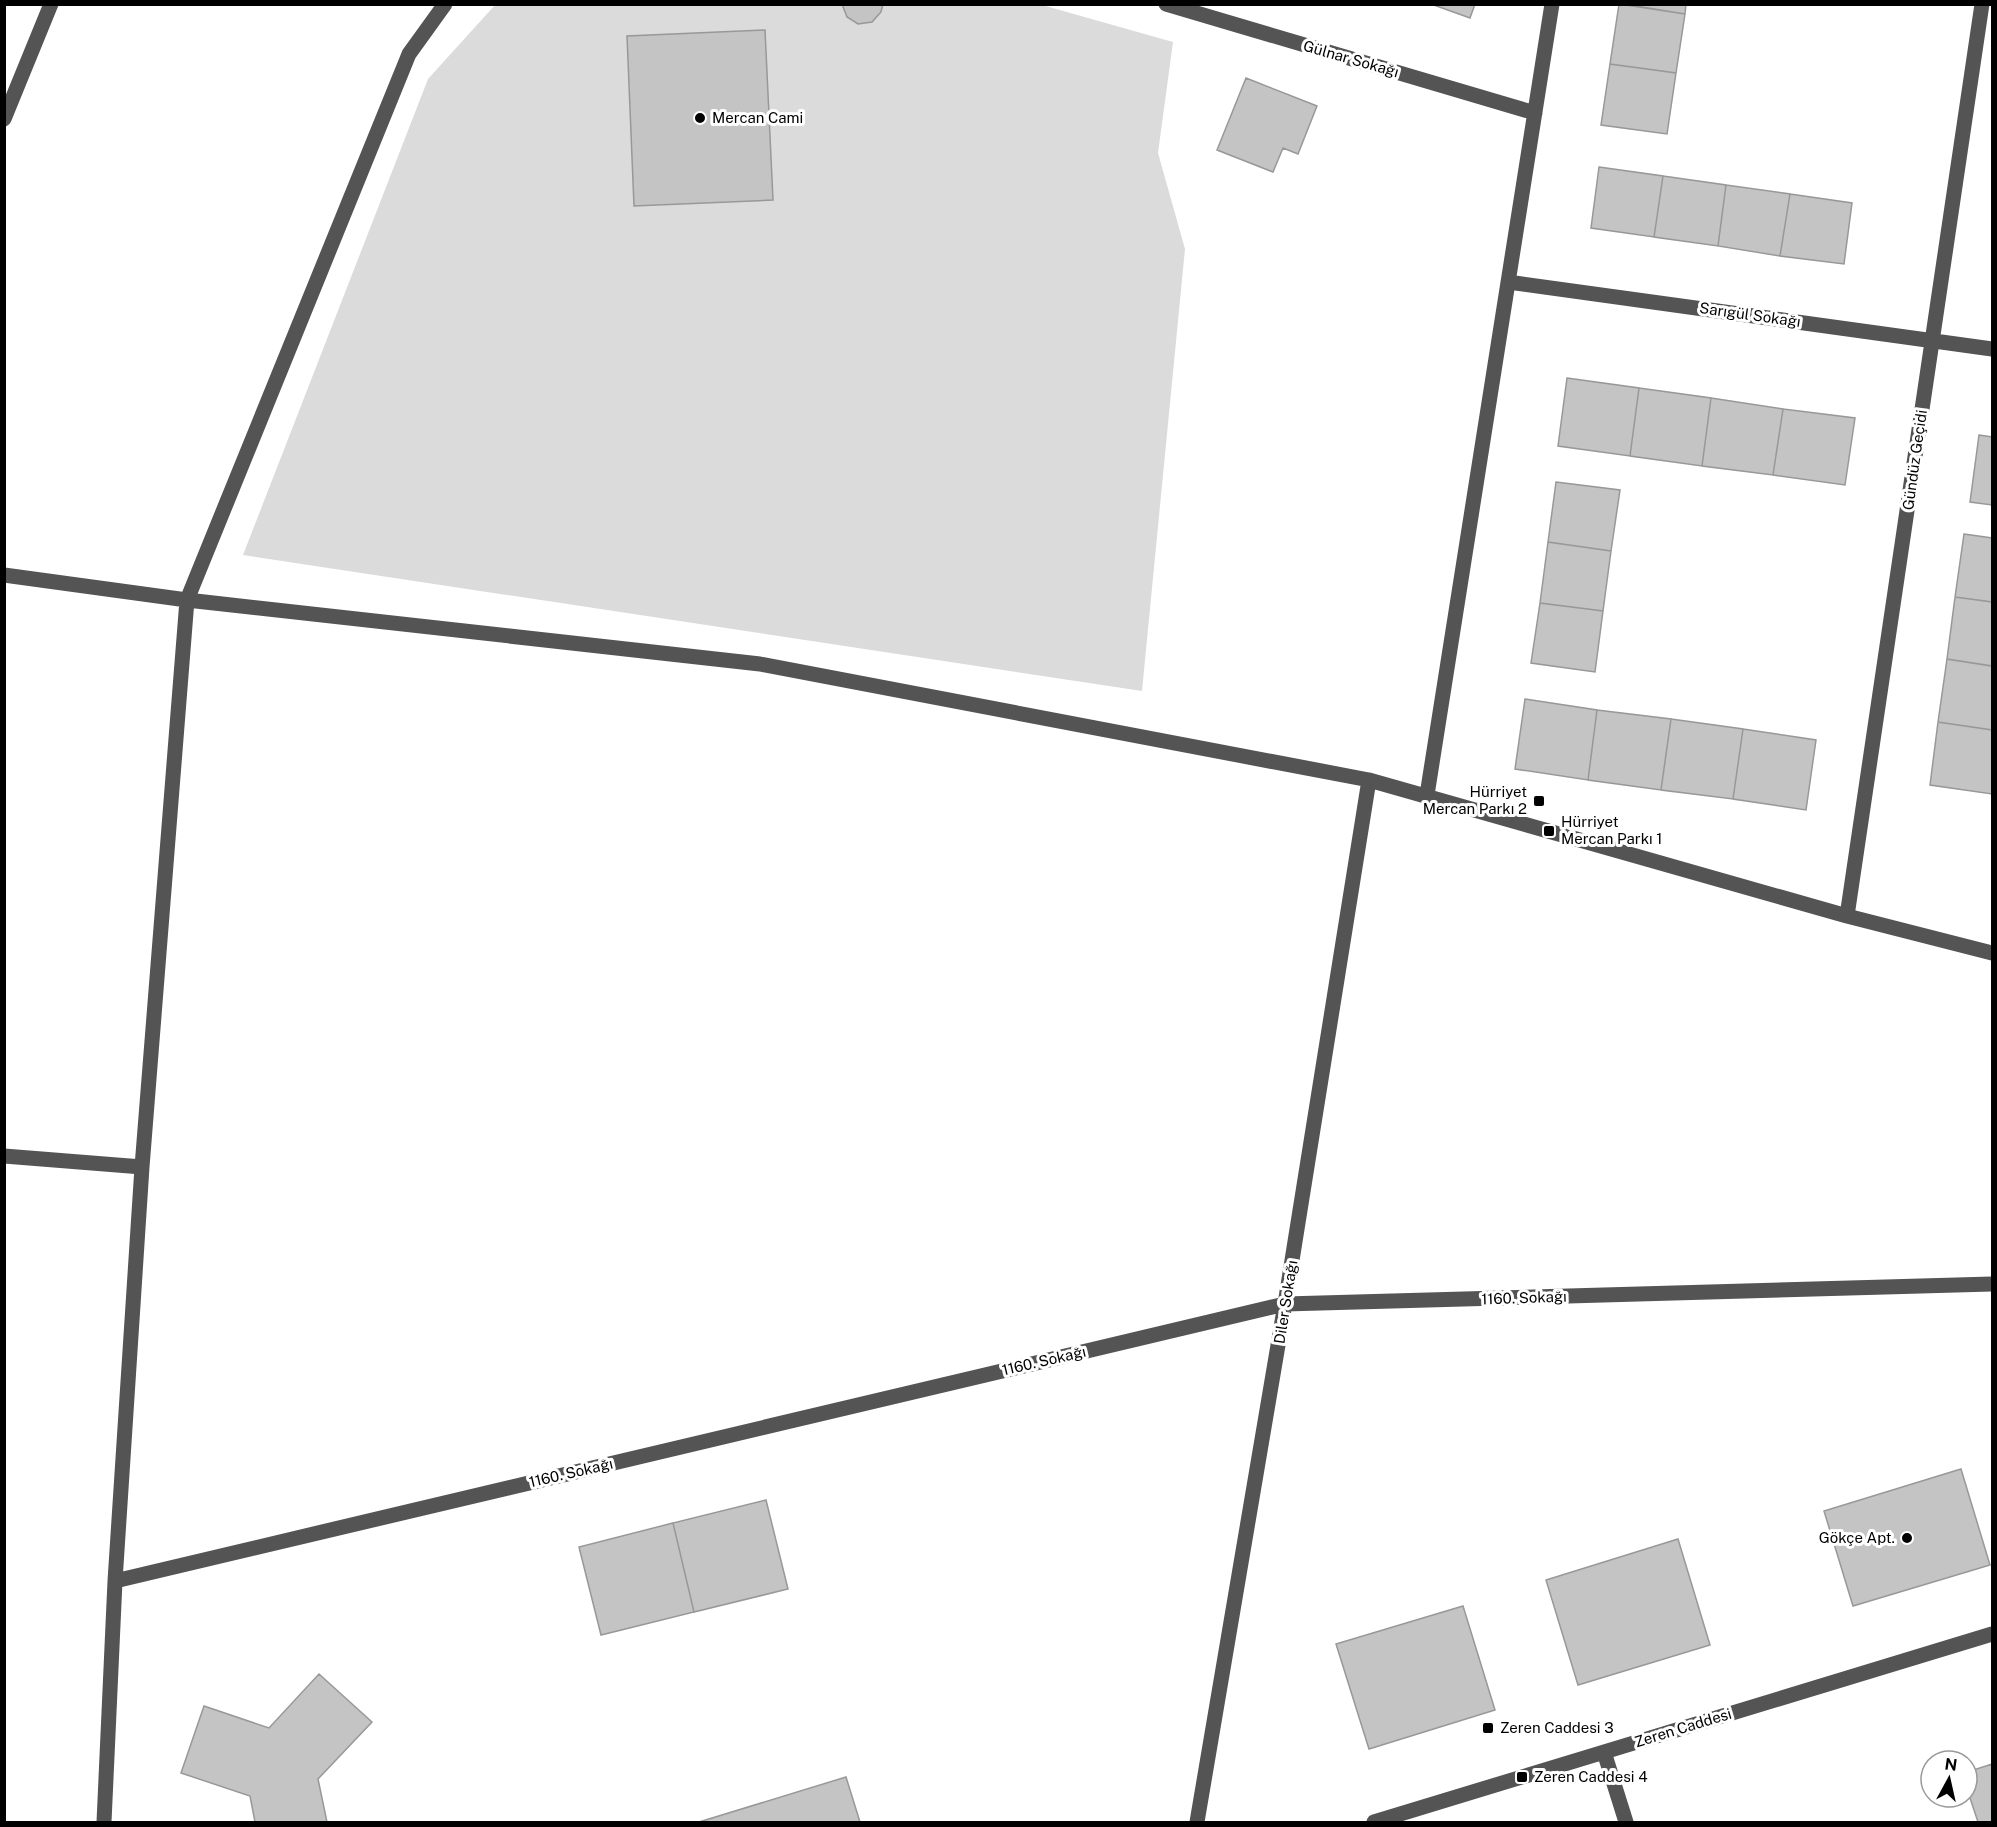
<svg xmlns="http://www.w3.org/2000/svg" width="1997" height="1827" font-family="'Public Sans',sans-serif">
<rect width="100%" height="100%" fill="#fff"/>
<!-- park -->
<path fill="#dbdbdb" d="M 495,5 L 1042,5 L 1173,42 L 1158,153 L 1185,249 L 1142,691 L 243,555 L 428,79 Z"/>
<!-- building -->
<path fill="#c4c4c4" stroke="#989898" stroke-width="1.5" d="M 842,4 L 883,4 L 881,12 L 872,22 L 858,24 L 847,17 Z
M 1431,4 L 1475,4 L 1470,18 Z
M 1619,4 L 1685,14 L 1676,73 L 1610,64 Z
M 1624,4 L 1686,4 L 1685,14 Z
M 765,30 L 773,200 L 634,206 L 627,36 Z
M 1610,64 L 1676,73 L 1667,134 L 1601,125 Z
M 1246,78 L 1317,106 L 1298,154 L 1283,148 L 1273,172 L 1217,150 Z
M 1599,167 L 1663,176 L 1654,237 L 1591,228 Z
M 1663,176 L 1726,185 L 1718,246 L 1654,237 Z
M 1726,185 L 1790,194 L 1780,256 L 1718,246 Z
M 1790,194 L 1852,203 L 1844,264 L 1780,256 Z
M 1567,378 L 1639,388 L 1630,456 L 1558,446 Z
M 1639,388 L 1711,398 L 1702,466 L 1630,456 Z
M 1711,398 L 1783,409 L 1773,475 L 1702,466 Z
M 1783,409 L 1855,418 L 1845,485 L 1773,475 Z
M 1979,435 L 1992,437 L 1992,505 L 1970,502 Z
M 1556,482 L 1620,490 L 1611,551 L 1548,542 Z
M 1964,534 L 1992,538 L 1992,602 L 1955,597 Z
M 1548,542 L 1611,551 L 1603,611 L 1540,603 Z
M 1955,597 L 1992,602 L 1992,666 L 1947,659 Z
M 1540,603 L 1603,611 L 1595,672 L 1531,663 Z
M 1947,659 L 1992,666 L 1992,730 L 1938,722 Z
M 1525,699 L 1597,710 L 1588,780 L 1515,769 Z
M 1597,710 L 1671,719 L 1661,790 L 1588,780 Z
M 1671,719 L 1743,729 L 1733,799 L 1661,790 Z
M 1938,722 L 1992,730 L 1992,794 L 1930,785 Z
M 1743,729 L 1816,740 L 1806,810 L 1733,799 Z
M 1961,1469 L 1990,1565 L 1853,1606 L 1824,1511 Z
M 766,1500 L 788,1589 L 694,1612 L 673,1523 Z
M 673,1523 L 694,1612 L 601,1635 L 579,1547 Z
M 1678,1539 L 1710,1645 L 1578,1685 L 1546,1580 Z
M 1463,1606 L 1495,1710 L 1369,1749 L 1336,1644 Z
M 319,1674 L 372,1722 L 318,1779 L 327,1822 L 255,1822 L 250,1796 L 181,1773 L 204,1706 L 269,1728 Z
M 1992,1764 L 1992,1822 L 1978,1822 L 1967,1789 L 1967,1772 Z
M 846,1777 L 860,1822 L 699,1822 Z"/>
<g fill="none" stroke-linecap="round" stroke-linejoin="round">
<!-- minor -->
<path stroke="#545454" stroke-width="15" d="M 1166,4 L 1535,113
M 4,119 L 51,4
M 1508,282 L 1992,349
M 4,575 L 187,600 L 760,664 L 1369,780 L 1847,916 L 1992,953
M 1427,795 L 1552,4
M 1847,916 L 1982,4
M 4,1156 L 142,1167
M 115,1581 L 1285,1304 L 1992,1284
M 1604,1752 L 1626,1822
M 104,1822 L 115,1581 L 142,1167 L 187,600 L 409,54 L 445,4
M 1197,1822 L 1285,1304 L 1369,780
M 1374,1822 L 1992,1634"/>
</g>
<!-- markers -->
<g fill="#000" stroke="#fff" stroke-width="2">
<circle cx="700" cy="118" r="6"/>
<rect x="1533" y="795" width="12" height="12" rx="3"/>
<rect x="1543" y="825" width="12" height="12" rx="3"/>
<circle cx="1907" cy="1538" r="6"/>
<rect x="1482" y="1722" width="12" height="12" rx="3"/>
<rect x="1516" y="1771" width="12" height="12" rx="3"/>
</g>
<g text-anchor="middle" stroke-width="6" stroke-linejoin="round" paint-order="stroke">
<!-- street labels -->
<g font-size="15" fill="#000" stroke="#fff">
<text transform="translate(1351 59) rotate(16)" y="5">Gülnar Sokağı</text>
<text transform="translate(1750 315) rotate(8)" y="5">Sarıgül Sokağı</text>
<text transform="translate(1915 460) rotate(-82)" y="5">Gündüz Geçidi</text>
<text transform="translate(1524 1298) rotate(-2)" y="5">1160. Sokağı</text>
<text transform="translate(1286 1302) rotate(-81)" y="5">Diler Sokağı</text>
<text transform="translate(1044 1361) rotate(-13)" y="5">1160. Sokağı</text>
<text transform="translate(571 1473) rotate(-13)" y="5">1160. Sokağı</text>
<text transform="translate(1683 1728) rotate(-17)" y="5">Zeren Caddesi</text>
</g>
<!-- poi labels -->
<g font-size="15" fill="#000" stroke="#fff" text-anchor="start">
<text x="712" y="123">Mercan Cami</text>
<text x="1527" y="797" text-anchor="end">Hürriyet<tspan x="1527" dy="17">Mercan Parkı 2</tspan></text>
<text x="1561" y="827">Hürriyet<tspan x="1561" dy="17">Mercan Parkı 1</tspan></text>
<text x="1895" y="1543" text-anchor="end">Gökçe Apt.</text>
<text x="1500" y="1733">Zeren Caddesi 3</text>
<text x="1534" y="1782">Zeren Caddesi 4</text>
</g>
</g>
<!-- border -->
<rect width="1997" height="1827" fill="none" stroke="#000000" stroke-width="12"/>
<!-- north arrow -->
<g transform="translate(1949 1779) rotate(8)"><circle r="28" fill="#ffffff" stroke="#999999" stroke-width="1.5"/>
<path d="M0-4.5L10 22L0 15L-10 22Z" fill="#000000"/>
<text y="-9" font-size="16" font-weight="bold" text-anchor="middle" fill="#000000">N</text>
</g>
</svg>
